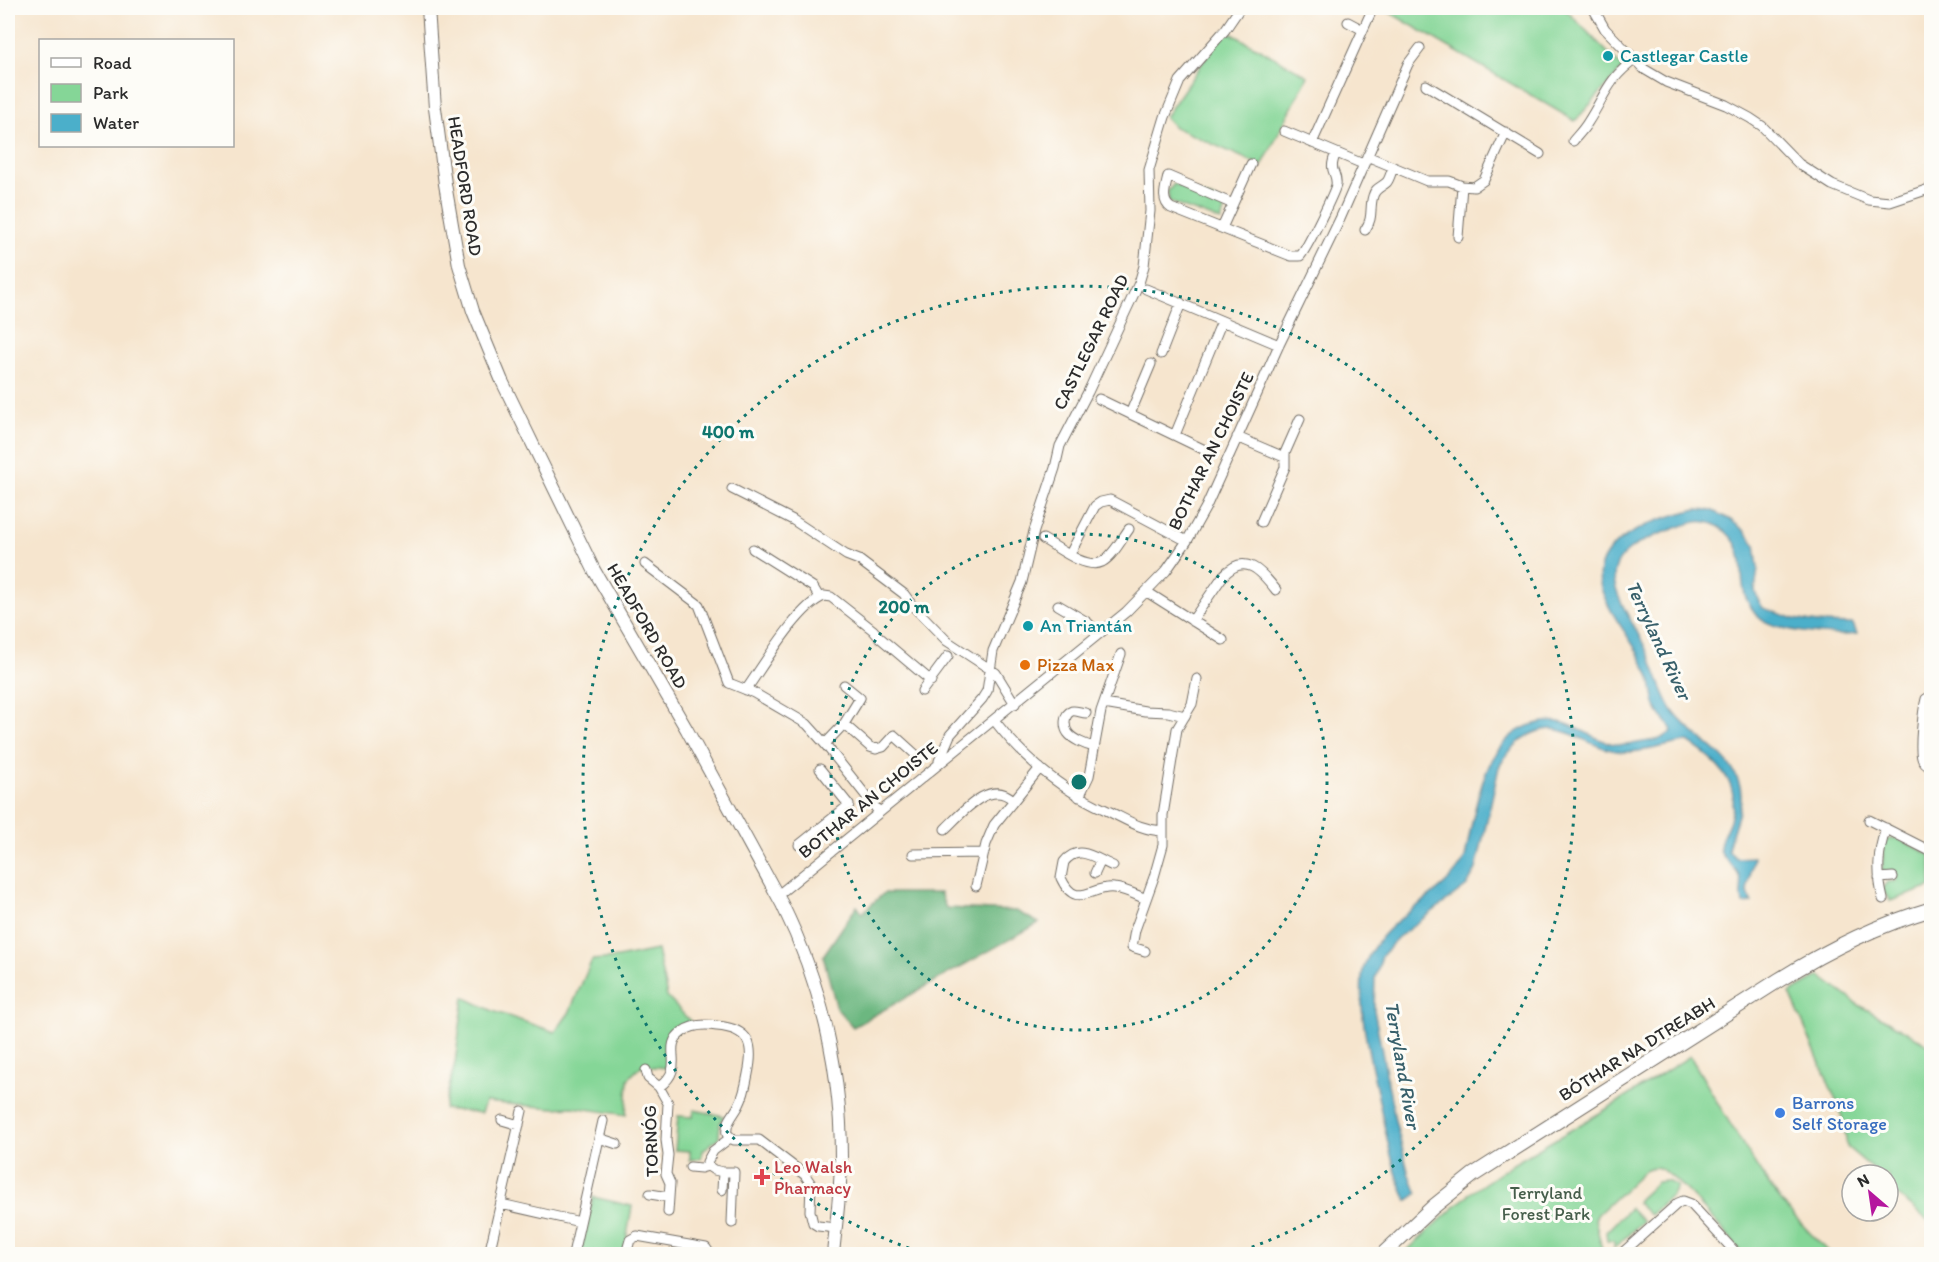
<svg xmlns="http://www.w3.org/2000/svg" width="1939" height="1262" font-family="Itim,sans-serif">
<rect width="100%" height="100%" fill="#fdfcf7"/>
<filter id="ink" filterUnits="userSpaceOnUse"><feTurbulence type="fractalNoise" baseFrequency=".0167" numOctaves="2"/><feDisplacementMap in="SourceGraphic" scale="12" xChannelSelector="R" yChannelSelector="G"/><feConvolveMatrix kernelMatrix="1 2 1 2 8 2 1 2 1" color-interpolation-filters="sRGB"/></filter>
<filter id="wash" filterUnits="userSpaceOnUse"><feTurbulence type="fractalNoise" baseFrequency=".008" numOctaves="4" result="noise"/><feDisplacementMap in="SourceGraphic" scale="24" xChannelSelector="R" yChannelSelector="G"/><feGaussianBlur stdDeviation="1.35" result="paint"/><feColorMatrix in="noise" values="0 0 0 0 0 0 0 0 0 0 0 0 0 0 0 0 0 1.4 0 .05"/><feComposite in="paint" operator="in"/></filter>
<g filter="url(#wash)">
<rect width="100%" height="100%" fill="#f6e5ce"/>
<!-- green -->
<path fill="#85d697" stroke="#588061" stroke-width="1.5" d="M 1382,8 L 1564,8 L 1623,68 L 1575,121 Z
M 1225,30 L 1308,76 L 1262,166 L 1174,127 L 1165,117 Z
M 1174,184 L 1226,204 L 1221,221 L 1169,202 L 1168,191 Z
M 1896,838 L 1931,855 L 1931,887 L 1890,901 L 1884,892 L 1884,886 L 1887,882 L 1896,881 L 1896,874 L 1886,873 L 1882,871 L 1884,842 L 1889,839 Z
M 657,950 L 667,997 L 691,1022 C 666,1034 667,1043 668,1068 L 641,1066 L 628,1079 L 626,1115 L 573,1107 L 554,1108 L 485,1102 L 481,1113 L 444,1109 L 455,1063 L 464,997 L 493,1011 L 555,1032 L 569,1013 L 592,960 L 618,958 Z
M 1820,976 L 1859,1005 L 1931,1046 L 1931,1223 L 1888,1187 L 1888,1175 L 1874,1175 L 1872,1173 L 1874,1170 L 1847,1147 L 1843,1117 L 1790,993 Z
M 1690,1056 C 1715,1098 1739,1141 1767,1182 C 1785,1208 1808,1231 1830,1254 L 1743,1254 C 1730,1238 1675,1173 1658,1168 C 1653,1166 1649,1168 1645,1170 L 1598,1214 L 1595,1219 L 1603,1254 L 1403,1254 L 1469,1194 L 1513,1164 L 1615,1104 Z
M 694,1110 L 724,1116 L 720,1123 L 719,1137 L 703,1151 L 701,1158 L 690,1160 L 690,1151 L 675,1150 L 678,1116 L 693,1117 Z
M 1667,1181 L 1677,1186 L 1672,1195 L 1650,1215 L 1637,1203 L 1638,1200 L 1657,1182 Z
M 593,1197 L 632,1206 L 624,1254 L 580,1254 Z
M 1630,1208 L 1643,1221 L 1614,1248 L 1614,1241 L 1607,1241 L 1606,1232 Z"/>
<!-- forest -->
<path fill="#6cb780" stroke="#4c7156" stroke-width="1.5" d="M 884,893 L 940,893 L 946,908 L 1016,911 L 1039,923 L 853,1027 L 837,1009 L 823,956 L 857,906 L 862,913 Z"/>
<!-- water -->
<path fill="#4bafca" stroke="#3b6d7a" stroke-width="1.5" d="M 1697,509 L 1711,510 L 1729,519 L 1744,530 L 1755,544 L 1758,568 L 1755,591 L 1758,600 L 1763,608 L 1795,619 L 1817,623 L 1853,624 L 1857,634 C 1835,637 1777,632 1760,618 C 1754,613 1747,602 1745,595 C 1738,570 1748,552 1726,532 C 1706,514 1690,523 1668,531 C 1583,561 1617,591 1646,649 C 1655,667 1662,695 1673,711 C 1691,737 1726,750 1738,780 C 1748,805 1731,827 1728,851 L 1736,858 L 1754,857 L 1747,890 L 1752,903 L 1743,904 C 1741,894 1742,880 1737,872 C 1733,864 1722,860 1720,850 C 1719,841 1727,829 1730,820 C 1743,783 1716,760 1688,742 C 1667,744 1645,753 1623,752 C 1583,749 1561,712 1523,739 C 1512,747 1506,755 1499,767 L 1476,869 L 1467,886 L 1397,938 L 1382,956 L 1375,978 L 1374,1010 L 1395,1120 L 1409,1175 L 1418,1193 L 1407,1201 C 1391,1166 1385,1129 1377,1091 C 1369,1054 1359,1015 1362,977 C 1363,962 1373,948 1382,936 C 1407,907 1447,893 1465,858 C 1474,815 1481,744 1528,726 C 1539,722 1553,720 1564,723 C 1583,729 1600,743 1620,745 C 1627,746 1636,743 1643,742 C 1654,740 1664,740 1672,731 C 1670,723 1663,720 1659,713 C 1653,704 1653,688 1650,678 C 1648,670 1643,664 1640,657 C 1628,634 1609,613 1601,588 C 1587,540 1662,517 1697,509 Z"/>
</g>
<g filter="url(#ink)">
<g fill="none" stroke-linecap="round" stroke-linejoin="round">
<defs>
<path id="minor" d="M 1593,8 L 1605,29 L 1644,69 L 1666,82 L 1726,105 L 1750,118 L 1762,126 L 1799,164 L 1832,185 L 1869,200 L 1890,202 L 1932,188
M 1348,22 L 1363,30
M 1426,85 L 1540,154
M 1284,131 L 1363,164
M 1573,141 C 1578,135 1584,129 1588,122 C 1605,96 1608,78 1636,59
M 1312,143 L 1372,10
M 1367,156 L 1427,181 L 1449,181 L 1462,186 L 1474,187 L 1484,180 L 1506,132
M 1233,204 L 1168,176 C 1166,187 1160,200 1171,208 L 1291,256 L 1300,256 C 1306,251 1334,193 1336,185 C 1338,172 1327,173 1336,153
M 1222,228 L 1251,164
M 1365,230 C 1374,217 1369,209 1373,196 C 1375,188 1382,187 1387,182 C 1390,178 1391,172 1393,168
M 1458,237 L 1462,186
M 1146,289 L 1279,345
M 1161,354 L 1181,303
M 1099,399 L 1211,453
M 1130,414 L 1151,364
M 1175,435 L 1222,321
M 1237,437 L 1284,457
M 732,489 L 793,520 L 846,555 L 859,560 L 904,594 L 912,605 L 947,641 L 996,673 L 1015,704
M 1261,522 L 1285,467 L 1285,453 L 1300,419
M 1043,539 C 1057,547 1086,570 1102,562 C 1113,556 1122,539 1129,529
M 753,549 L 813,587 L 819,597
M 1070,554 L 1095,506 L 1101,502 L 1110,500 L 1187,541
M 645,564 L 699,605 L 729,683 L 754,693 L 807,724 L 825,744 L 879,812
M 1147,592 L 1223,640
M 1058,605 L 1087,622 L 1099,634
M 1192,621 L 1223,576 C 1245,551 1262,572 1276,590
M 746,690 C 763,666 798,606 824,596 L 831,597 L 873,630 L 879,637 L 931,681
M 922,691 L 948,656
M 1932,695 L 1926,699 C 1923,710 1919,747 1922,758 C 1923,763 1927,766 1932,768
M 1104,704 L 1145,711 L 1168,712 L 1185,716
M 1086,713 C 1082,713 1075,710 1072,711 C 1063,714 1064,727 1068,733 C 1073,740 1086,745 1094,747
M 994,720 C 1024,759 1063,791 1108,811 C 1127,820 1141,830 1163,831
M 844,724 L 870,747 L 876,749 L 883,747 L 894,735 L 915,754
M 825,744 L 844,724 L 860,698 L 844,685
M 939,761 L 950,735 L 982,699 L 987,691 L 993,651 L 1022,582 L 1034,531 L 1055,468 L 1060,446 L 1088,392 L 1139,283 L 1144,266 L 1150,211 L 1149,170 L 1165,117 L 1180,81 L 1225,30 L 1240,8
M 1079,797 L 1089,776 L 1101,711 L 1121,654
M 1869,820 L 1932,852
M 945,829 C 962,813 990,778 1013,800
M 799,845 L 849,805 L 820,769
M 913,854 L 983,853
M 1113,866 C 1096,859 1079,843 1064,862 L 1061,878 C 1076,911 1092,885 1114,888 C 1125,889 1136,895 1146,899
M 1095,873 L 1101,860
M 1879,878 L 1893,877
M 976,886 L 986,844 L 994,825 L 1040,768
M 778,895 L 1126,612 L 1166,571 L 1187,541 L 1206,507 L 1279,345 L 1340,219 L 1408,64 L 1420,48
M 1883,899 C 1877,874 1877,853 1886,828
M 1145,951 L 1132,947 L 1135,930 L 1154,877 L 1163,845 L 1163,815 L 1177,729 L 1192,704 L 1197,679
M 646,1070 L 648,1078 L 659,1087 C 688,1066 660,1048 682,1032 C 693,1024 705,1024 717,1026 C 751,1029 754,1046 748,1074 C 746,1085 744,1096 739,1105 C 734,1115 725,1123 727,1134 L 734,1140 L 759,1140 L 805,1175 L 811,1184 L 810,1211 L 813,1223 L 818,1226 L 836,1228
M 659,1087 L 668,1103 L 666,1140 L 668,1155 L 666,1174 L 670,1183 L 668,1212
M 502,1120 L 519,1125
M 599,1138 L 617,1144
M 690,1167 L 701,1168 L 708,1166
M 723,1172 L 734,1172 L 732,1223
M 722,1190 L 723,1172 L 714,1170 L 708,1166 L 707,1162 L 713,1151 L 730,1138
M 650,1194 L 669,1197
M 501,1204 L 580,1222
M 489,1254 L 522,1111
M 573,1254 L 603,1121
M 626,1254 L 630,1240 L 637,1236 L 706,1248 L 710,1254
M 1621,1254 L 1678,1203 L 1683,1201 L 1691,1204 L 1737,1254"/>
<path id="major" d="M 428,8 L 435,108 L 445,184 L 459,265 L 473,311 L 502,381 L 594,570 L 687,730 L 782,904 C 822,985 841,1069 841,1158 C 841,1190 836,1223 833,1254"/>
<path id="highway" d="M 1383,1254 L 1433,1207 L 1473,1175 L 1779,980 C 1827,950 1877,925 1932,909"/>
</defs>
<!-- minor casing -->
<use href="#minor" stroke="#726c64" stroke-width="11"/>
<!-- major casing -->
<use href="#major" stroke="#726c64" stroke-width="14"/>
<!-- highway casing -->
<use href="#highway" stroke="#726c64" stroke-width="16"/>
<!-- minor -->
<use href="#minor" stroke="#fff" stroke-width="9"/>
<!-- major -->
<use href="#major" stroke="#fff" stroke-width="12"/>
<!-- highway -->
<use href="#highway" stroke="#fff" stroke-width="14"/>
</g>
</g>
<!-- distance rings -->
<g fill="none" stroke="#0f766e" stroke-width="3" stroke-dasharray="3 6">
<circle cx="1079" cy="782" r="248"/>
<path d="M926 1254A496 496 0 1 1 1232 1254"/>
</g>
<!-- markers -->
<g fill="#0f9aa8" stroke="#fdfcf7" stroke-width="2">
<circle cx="1608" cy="56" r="6"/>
<circle cx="1028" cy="626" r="6"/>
</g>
<circle fill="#e8710a" stroke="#fdfcf7" stroke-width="2" cx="1025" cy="665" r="6"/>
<circle fill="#3f7fe0" stroke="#fdfcf7" stroke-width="2" cx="1780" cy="1113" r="6"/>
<path fill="#e0444e" stroke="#fdfcf7" stroke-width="2" d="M759 1168h6v6h6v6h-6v6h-6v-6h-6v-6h6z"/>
<g text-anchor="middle" stroke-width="6" stroke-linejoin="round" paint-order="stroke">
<!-- culture labels -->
<g font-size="18" fill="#0d838f" stroke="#fdfcf7" text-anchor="start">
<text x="1620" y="62">Castlegar Castle</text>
<text x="1040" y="632">An Triantán</text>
</g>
<!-- street labels -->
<g font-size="18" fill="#2b2b2b" stroke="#fdfcf7">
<text transform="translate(465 186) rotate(81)" y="6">HEADFORD ROAD</text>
<text transform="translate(1091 342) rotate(-64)" y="6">CASTLEGAR ROAD</text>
<text transform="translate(1211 451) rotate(-64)" y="6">BOTHAR AN CHOISTE</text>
<text transform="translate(647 626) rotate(60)" y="6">HEADFORD ROAD</text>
<text transform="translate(868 800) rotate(-39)" y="6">BOTHAR AN CHOISTE</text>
<text transform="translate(1637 1049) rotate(-32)" y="6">BÓTHAR NA DTREABH</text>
<text transform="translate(651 1141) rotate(-92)" y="6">TORNÓG</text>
</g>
<!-- food labels -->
<g font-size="18" fill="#c56008" stroke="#fdfcf7" text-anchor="start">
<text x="1037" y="671">Pizza Max</text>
</g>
<!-- shop labels -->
<g font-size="18" fill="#366cbe" stroke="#fdfcf7" text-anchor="start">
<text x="1792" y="1109">Barrons<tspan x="1792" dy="21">Self Storage</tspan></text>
</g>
<!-- health labels -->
<g font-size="18" fill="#be3a42" stroke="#fdfcf7" text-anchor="start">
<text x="774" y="1173">Leo Walsh<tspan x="774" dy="21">Pharmacy</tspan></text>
</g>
<!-- park labels -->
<g font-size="18" fill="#465e4b" stroke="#fdfcf7">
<text x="1546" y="1199">Terryland<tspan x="1546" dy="21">Forest Park</tspan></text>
</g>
<!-- water labels -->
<g font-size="20" font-style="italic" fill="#38606b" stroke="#fdfcf7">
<text transform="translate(1659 640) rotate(65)" y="7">Terryland River</text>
<text transform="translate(1403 1065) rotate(80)" y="7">Terryland River</text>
</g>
</g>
<circle cx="1079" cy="782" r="9" fill="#0f766e" stroke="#fdfcf7" stroke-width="3"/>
<g font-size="18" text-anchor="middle" font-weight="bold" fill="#0f766e" stroke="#fdfcf7" stroke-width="6" stroke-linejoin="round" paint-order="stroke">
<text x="728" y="438">400 m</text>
<text x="904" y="613">200 m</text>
</g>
<!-- margin -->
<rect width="1939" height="1262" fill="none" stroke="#fdfcf7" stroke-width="30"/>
<!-- legend -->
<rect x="39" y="39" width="195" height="108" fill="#fdfcf7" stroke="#a9a8a5" stroke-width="1.5"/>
<rect x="51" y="58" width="30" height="9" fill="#ffffff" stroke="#a9a8a5" stroke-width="1.5"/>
<text x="93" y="69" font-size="18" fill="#2b2b2b">Road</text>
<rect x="51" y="84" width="30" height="18" fill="#85d697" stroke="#a9a8a5" stroke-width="1.5"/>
<text x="93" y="99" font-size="18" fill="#2b2b2b">Park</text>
<rect x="51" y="114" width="30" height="18" fill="#4bafca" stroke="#a9a8a5" stroke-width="1.5"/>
<text x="93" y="129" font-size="18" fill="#2b2b2b">Water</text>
<!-- north arrow -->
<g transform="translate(1870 1193) rotate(331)"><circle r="28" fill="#fdfcf7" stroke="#a9a8a5" stroke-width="1.5"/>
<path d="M0-4.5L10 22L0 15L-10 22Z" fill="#b5179e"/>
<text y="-9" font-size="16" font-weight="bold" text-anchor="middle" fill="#2b2b2b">N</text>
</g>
</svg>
